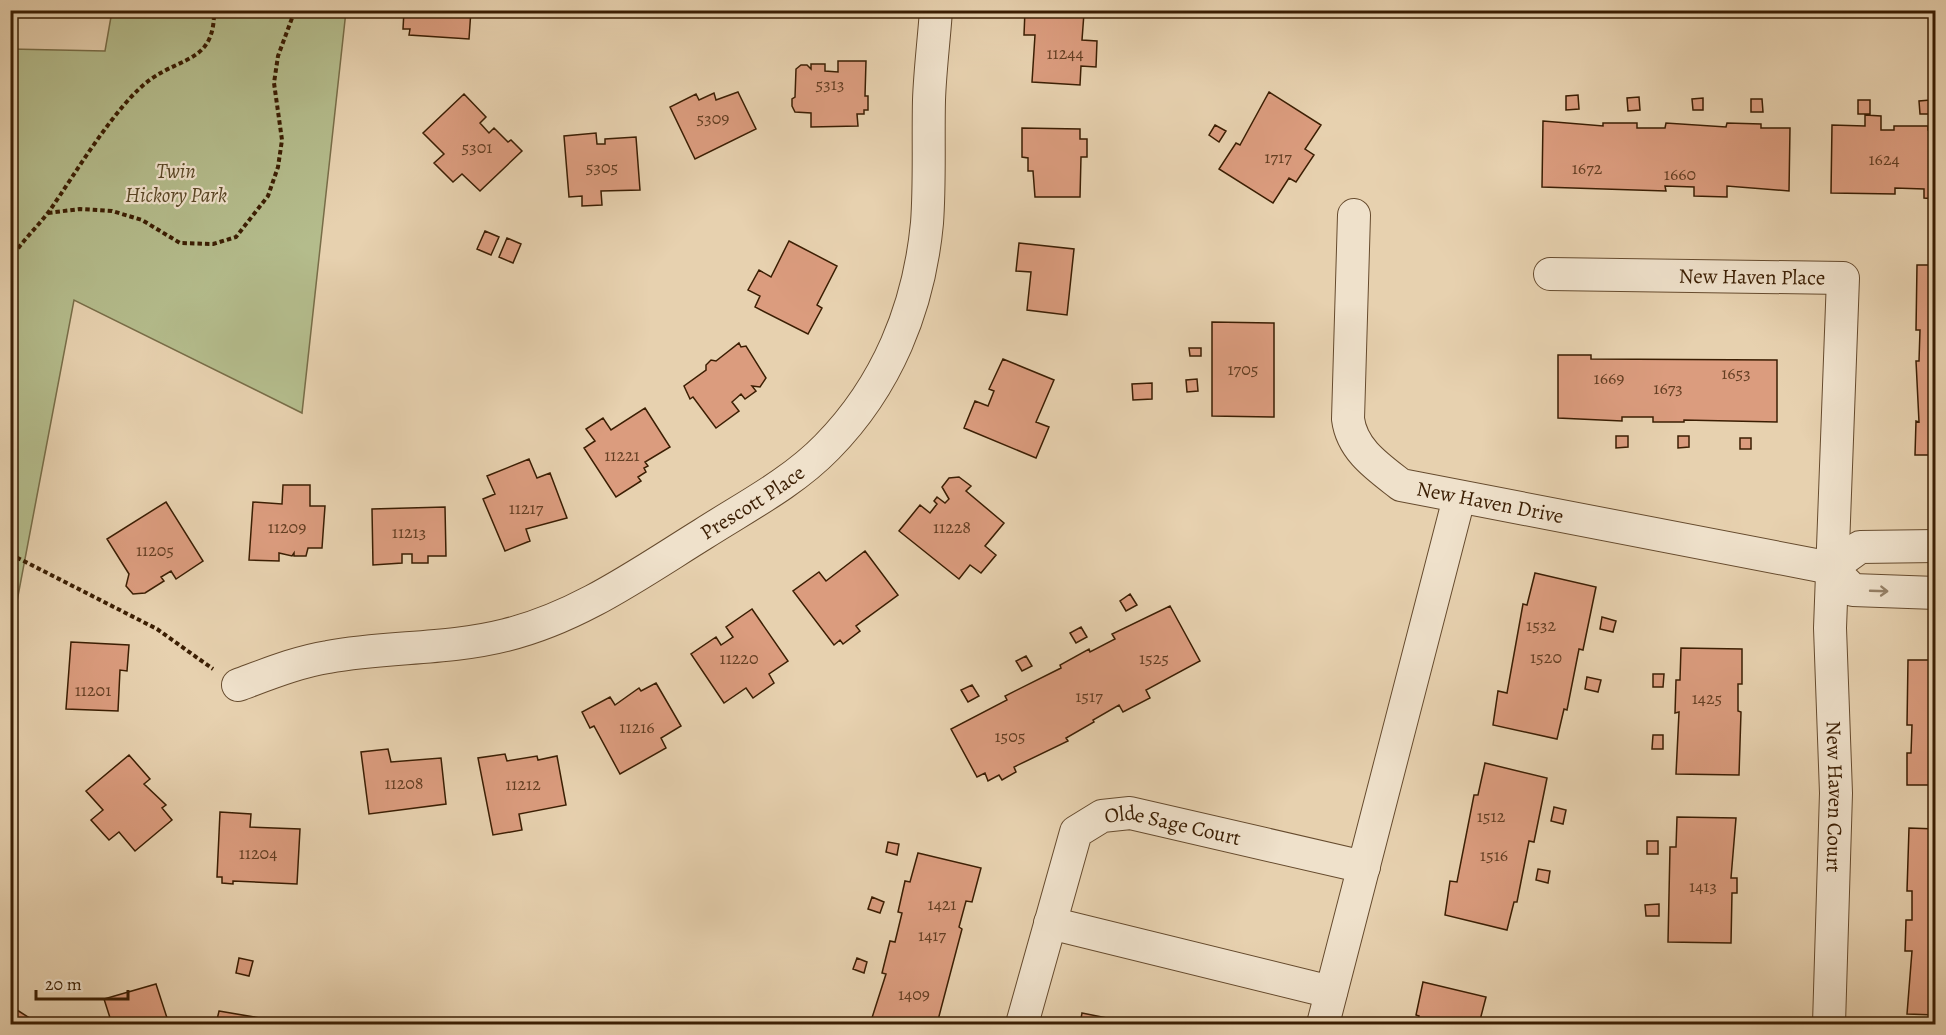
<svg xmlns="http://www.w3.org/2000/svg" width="1946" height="1035" font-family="Alegreya,serif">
<rect width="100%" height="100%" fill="#e7d1af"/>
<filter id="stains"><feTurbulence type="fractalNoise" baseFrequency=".00333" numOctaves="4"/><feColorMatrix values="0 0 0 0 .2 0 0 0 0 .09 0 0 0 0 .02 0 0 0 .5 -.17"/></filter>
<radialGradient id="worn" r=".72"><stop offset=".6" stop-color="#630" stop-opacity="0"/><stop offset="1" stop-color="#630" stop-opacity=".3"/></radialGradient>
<!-- green -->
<path fill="#b4bc8c" stroke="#786d48" stroke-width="1.5" d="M 112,11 L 346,11 L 302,413 L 74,300 L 11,633 L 11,49 L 105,51 Z"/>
<!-- building -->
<path fill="#db9c7e" stroke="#3b1e03" stroke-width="1.5" d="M 471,10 L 469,39 L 409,35 L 410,29 L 403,29 L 404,11 Z
M 1025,10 L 1084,13 L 1082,40 L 1097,41 L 1096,67 L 1081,66 L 1080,85 L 1032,82 L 1035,35 L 1024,35 Z
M 838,61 L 866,61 L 865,96 L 868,96 L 868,110 L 864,110 L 864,114 L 857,114 L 858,126 L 811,127 L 811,113 L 795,112 L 792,106 L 792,99 L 795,97 L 796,69 L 801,65 L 807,65 L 811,69 L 811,64 L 825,64 L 825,71 L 838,72 Z
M 738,92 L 756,129 L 695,159 L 670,107 L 696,94 L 699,100 L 714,93 L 716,100 Z
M 1269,92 L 1321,125 L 1305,149 L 1314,155 L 1296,182 L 1289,178 L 1273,203 L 1219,169 L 1236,143 L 1240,145 Z
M 464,94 L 486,117 L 480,123 L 489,133 L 494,128 L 508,142 L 511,140 L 522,151 L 480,191 L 462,174 L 453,182 L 434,163 L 444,154 L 423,133 Z
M 1578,95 L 1579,109 L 1566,110 L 1566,96 Z
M 1639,97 L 1640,110 L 1628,111 L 1627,98 Z
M 1703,98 L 1703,110 L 1693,110 L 1692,99 Z
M 1751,99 L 1762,99 L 1763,112 L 1751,112 Z
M 1858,100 L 1870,100 L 1870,114 L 1858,114 Z
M 1930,100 L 1931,114 L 1920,114 L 1919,101 Z
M 1865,115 L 1881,116 L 1881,130 L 1894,130 L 1894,126 L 1928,126 L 1928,130 L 1936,130 L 1936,199 L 1924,198 L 1924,189 L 1895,188 L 1895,194 L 1831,193 L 1832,125 L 1865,126 Z
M 1543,121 L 1603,126 L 1603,123 L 1637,123 L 1637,128 L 1665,128 L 1666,123 L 1726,127 L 1727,123 L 1761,124 L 1761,128 L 1790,128 L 1789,191 L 1727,186 L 1727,197 L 1694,196 L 1694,187 L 1665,186 L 1666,191 L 1542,187 Z
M 1215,125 L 1226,131 L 1219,142 L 1209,135 Z
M 1022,128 L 1080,129 L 1080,139 L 1087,139 L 1087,157 L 1081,157 L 1080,197 L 1035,197 L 1033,171 L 1028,171 L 1028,158 L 1022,157 Z
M 596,133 L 597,144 L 605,144 L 605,139 L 636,137 L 640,190 L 601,191 L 602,205 L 582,206 L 582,196 L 569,197 L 564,136 Z
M 485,231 L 499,237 L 491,255 L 477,249 Z
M 507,238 L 521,244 L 513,263 L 499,257 Z
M 789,241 L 837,266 L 817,305 L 822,308 L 808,334 L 755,307 L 760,296 L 748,290 L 759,270 L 771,277 Z
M 1019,243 L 1074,249 L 1067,315 L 1027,310 L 1031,272 L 1016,271 Z
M 1917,265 L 1936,265 L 1936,455 L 1915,455 L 1916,421 L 1919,422 L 1916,361 L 1919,361 L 1920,330 L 1916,330 Z
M 1212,322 L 1274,323 L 1274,417 L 1212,416 Z
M 739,343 L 741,347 L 746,346 L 766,378 L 760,387 L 752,386 L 756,391 L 745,399 L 741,394 L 732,402 L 739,411 L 716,428 L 693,397 L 690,399 L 684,386 L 706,370 L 706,365 L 711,360 L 716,361 Z
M 1189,348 L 1201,348 L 1201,356 L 1190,356 Z
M 1558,355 L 1591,355 L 1591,359 L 1777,360 L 1777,422 L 1684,420 L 1684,422 L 1653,422 L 1653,417 L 1622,417 L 1622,421 L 1558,418 Z
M 1003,359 L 1054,380 L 1036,422 L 1049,427 L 1036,458 L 964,428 L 975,401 L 988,406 L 994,391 L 989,389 Z
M 1197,379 L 1198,391 L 1187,392 L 1186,380 Z
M 1152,383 L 1152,399 L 1133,400 L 1132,384 Z
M 645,408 L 670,447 L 645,462 L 648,466 L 644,468 L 646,472 L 638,477 L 641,481 L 616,497 L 584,448 L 595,441 L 586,429 L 603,418 L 611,430 Z
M 1616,436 L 1628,436 L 1628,447 L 1616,448 Z
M 1678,436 L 1689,436 L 1689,447 L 1678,448 Z
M 1740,438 L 1751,438 L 1751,449 L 1740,449 Z
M 529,459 L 537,478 L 550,473 L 567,518 L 526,529 L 530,541 L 505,551 L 483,499 L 495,494 L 487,476 Z
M 959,477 L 971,486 L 966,491 L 1004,523 L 985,546 L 996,555 L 981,573 L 970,565 L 959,579 L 899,531 L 920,505 L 930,513 L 937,504 L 934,501 L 937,497 L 945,503 L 949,499 L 942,487 L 949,478 Z
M 283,485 L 310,485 L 310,506 L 325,506 L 322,548 L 308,548 L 306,556 L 294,556 L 294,553 L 292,556 L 279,553 L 279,561 L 249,560 L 253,502 L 282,504 Z
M 166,502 L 203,561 L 176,579 L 171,571 L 161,577 L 164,581 L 145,593 L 133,594 L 126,586 L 129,574 L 107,539 Z
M 445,507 L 446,556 L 428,556 L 428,563 L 412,563 L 412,554 L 402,554 L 402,563 L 373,565 L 372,509 Z
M 865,551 L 898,595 L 856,626 L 860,631 L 843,644 L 840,640 L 834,645 L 793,591 L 819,572 L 826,581 Z
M 1535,573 L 1596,587 L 1583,650 L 1579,649 L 1567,710 L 1564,709 L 1557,739 L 1493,725 L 1498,691 L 1507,693 L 1523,604 L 1527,605 Z
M 1130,594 L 1137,605 L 1126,611 L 1120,601 Z
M 1170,606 L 1200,661 L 1146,690 L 1150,698 L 1123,712 L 1119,705 L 1093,720 L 1094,722 L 1066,738 L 1068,741 L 1014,767 L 1016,772 L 1002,780 L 999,775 L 988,781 L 985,773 L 977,777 L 951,729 L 1007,700 L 1005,696 L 1061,668 L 1060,665 L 1089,649 L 1090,652 L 1115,639 L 1112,634 Z
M 752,609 L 788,661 L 769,674 L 774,683 L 753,698 L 746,688 L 724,703 L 691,654 L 716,637 L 721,645 L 733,637 L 726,627 Z
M 1602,617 L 1616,621 L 1613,632 L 1600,629 Z
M 1081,627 L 1087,637 L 1076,643 L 1070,633 Z
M 71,642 L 129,645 L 127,671 L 120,670 L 118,711 L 66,709 Z
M 1681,648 L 1742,649 L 1742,684 L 1738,684 L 1738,711 L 1741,712 L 1739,775 L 1676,774 L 1679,712 L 1675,713 L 1676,680 L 1680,680 Z
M 1026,656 L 1032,666 L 1022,671 L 1016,661 Z
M 1908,660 L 1936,660 L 1936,785 L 1907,785 L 1907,753 L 1911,753 L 1912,725 L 1907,725 Z
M 1653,674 L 1664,674 L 1663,687 L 1653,687 Z
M 1587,677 L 1601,680 L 1598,692 L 1585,689 Z
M 656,683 L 681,726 L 661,738 L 666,748 L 620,774 L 594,726 L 590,728 L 582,712 L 610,697 L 615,705 L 639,688 L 641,691 Z
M 972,685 L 979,696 L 968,702 L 961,690 Z
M 1653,735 L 1663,735 L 1663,749 L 1652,749 Z
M 388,749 L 391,762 L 441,758 L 446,804 L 369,814 L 361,752 Z
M 505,754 L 507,761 L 537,756 L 538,760 L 557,756 L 566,805 L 519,814 L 522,830 L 493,835 L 478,758 Z
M 129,755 L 150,779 L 144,784 L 166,805 L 162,808 L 172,820 L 135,851 L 119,832 L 109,840 L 91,820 L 103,810 L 86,791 Z
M 1485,763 L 1547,778 L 1534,842 L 1529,841 L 1517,902 L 1514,902 L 1507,930 L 1445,915 L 1450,881 L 1457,882 L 1474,795 L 1478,795 Z
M 1554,807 L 1566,810 L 1563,824 L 1551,821 Z
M 220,812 L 251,814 L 250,827 L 300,829 L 297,884 L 233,881 L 233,884 L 222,883 L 222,877 L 217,877 Z
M 1677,817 L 1736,818 L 1731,878 L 1737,878 L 1737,893 L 1732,893 L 1731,943 L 1668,942 L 1670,847 L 1676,847 Z
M 1909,828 L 1936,829 L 1936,1015 L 1907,1014 L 1912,951 L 1905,951 L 1906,920 L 1912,920 L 1912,891 L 1907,891 Z
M 1647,841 L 1658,841 L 1658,854 L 1647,854 Z
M 888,842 L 899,844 L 897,855 L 886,852 Z
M 918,853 L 981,868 L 972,902 L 966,901 L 959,927 L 962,929 L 938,1020 L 935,1020 L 934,1024 L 870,1024 L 886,974 L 882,973 L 890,941 L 895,942 L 902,913 L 898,912 L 905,881 L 910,882 Z
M 1538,869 L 1550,871 L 1548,883 L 1536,880 Z
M 872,897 L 884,902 L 880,913 L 868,909 Z
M 1659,904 L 1659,916 L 1646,916 L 1645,905 Z
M 239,958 L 253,961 L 249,976 L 236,973 Z
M 857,958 L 867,962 L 864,973 L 853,969 Z
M 1423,982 L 1486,997 L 1479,1024 L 1417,1024 L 1419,1016 L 1416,1015 Z
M 156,984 L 169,1024 L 112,1024 L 104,999 Z
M 17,1010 L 39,1024 L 10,1024 Z
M 219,1011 L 277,1021 L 276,1024 L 216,1024 Z
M 1082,1013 L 1117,1020 L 1115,1024 L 1080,1024 Z"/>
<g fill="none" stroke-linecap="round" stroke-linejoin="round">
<defs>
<g id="minor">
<path id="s1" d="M 1354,215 L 1348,419 C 1352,450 1378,467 1401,485 L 1831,568 L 1853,590 L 1936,593"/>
<path id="s2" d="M 1550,274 L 1843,278 L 1830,628 L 1836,793 L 1829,1024"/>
<path d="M 1831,568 L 1860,547 L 1936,546"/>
<path id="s3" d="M 238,685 C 268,674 297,662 328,657 C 387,646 447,650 506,635 C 579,617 640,573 703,534 C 745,507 792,483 827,447 C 887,386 919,308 927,223 C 930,182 928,140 929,100 C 930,70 934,40 936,10"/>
<path d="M 1050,923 L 1331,992"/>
<path id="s4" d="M 1022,1024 L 1076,832 L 1102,816 L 1130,813 L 1364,867"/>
<path d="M 1323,1024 L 1459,498"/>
</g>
</defs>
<!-- minor casing -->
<use href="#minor" stroke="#664b2e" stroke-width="34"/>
<!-- path -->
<path stroke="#3b1e03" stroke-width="4" stroke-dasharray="4.5 3" stroke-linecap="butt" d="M 48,213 L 80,209 L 112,211 L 142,220 L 180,243 L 213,244 L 236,237 L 268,196 L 278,167 L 282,140 L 274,83 L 278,56 L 295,10
M 10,261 C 21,241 37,228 50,210 C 76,173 116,104 151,79 C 184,56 215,61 214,10
M 10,554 L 157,629 L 213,669"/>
<!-- minor -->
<use href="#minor" stroke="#efe1cb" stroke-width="32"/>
</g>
<!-- one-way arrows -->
<defs><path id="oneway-shaft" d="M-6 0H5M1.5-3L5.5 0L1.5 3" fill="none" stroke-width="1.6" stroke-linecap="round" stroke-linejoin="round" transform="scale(1.5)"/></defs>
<use stroke="#958067" href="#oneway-shaft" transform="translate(1879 591) rotate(2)"/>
<g text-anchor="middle" stroke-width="4.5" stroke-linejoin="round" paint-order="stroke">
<!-- number labels -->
<g font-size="18" fill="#633e22">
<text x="1065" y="59">11244</text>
<text x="830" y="90">5313</text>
<text x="713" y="124">5309</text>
<text x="477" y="153">5301</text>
<text x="1278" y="163">1717</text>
<text x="1884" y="165">1624</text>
<text x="602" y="173">5305</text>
<text x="1587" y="174">1672</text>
<text x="1680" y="180">1660</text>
<text x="1243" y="375">1705</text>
<text x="1736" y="379">1653</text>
<text x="1609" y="384">1669</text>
<text x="1668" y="394">1673</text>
<text x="622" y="461">11221</text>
<text x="526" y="514">11217</text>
<text x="287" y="533">11209</text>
<text x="952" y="533">11228</text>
<text x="409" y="538">11213</text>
<text x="155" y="556">11205</text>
<text x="1541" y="631">1532</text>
<text x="1546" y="663">1520</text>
<text x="739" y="664">11220</text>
<text x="1154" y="664">1525</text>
<text x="93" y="696">11201</text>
<text x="1089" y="702">1517</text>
<text x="1707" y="704">1425</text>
<text x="637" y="733">11216</text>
<text x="1010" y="742">1505</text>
<text x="404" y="789">11208</text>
<text x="523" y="790">11212</text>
<text x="1491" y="822">1512</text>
<text x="258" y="859">11204</text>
<text x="1494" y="861">1516</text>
<text x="1703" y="892">1413</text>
<text x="942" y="910">1421</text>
<text x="932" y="941">1417</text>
<text x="914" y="1000">1409</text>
</g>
<!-- park labels -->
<g font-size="21" font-style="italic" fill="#594625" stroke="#efe1cb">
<text x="176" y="178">Twin<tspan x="176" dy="24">Hickory Park</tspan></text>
</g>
<!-- street labels -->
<g font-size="21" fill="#3b1e03" stroke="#efe1cb">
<text dy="7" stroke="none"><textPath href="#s2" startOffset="202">New Haven Place</textPath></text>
<text dy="7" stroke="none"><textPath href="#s3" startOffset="555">Prescott Place</textPath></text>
<text dy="7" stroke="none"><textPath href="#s1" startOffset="382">New Haven Drive</textPath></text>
<text dy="7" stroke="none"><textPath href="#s2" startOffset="812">New Haven Court</textPath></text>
<text dy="7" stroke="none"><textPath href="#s4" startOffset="302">Olde Sage Court</textPath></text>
</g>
</g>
<!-- margin -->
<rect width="1946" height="1035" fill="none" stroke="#e7d1af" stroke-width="36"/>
<rect x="12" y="12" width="1922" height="1011" fill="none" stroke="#3b1e03" stroke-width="3"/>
<rect x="18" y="18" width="1910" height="999" fill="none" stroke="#3b1e03" stroke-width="1.5"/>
<!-- scale -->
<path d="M36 990v9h92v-9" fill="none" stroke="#3b1e03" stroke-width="3"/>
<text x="45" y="990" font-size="18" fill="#3b1e03" stroke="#efe1cb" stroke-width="4.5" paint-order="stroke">20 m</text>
<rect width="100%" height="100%" filter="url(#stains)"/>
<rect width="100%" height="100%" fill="url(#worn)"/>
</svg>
